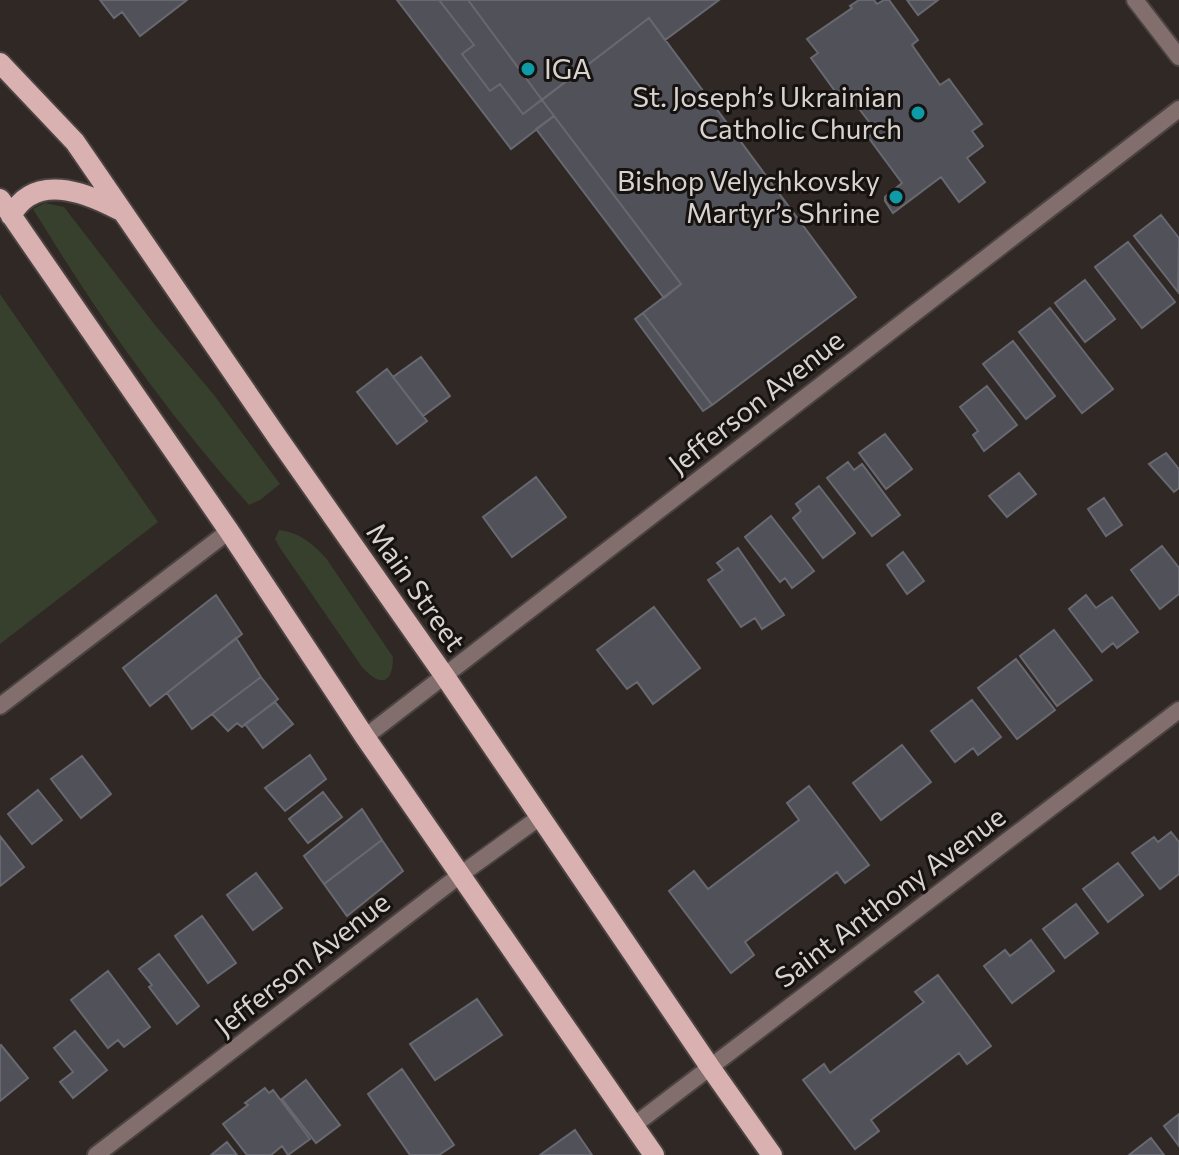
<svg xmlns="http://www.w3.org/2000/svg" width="1179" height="1155" font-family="Commissioner,sans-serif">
<rect width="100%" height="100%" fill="#302825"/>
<!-- green -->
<path fill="#373f2d" d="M 45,203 L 64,207 L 155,325 L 214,395 L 280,484 L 260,500 L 249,505 C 167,414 97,314 33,209 Z
M 0,294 L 158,522 L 0,644 Z
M 279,530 C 299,532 313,544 326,558 L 393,657 C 393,685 380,687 362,667 L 280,548 L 275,539 Z"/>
<!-- building -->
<path fill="#515159" stroke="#686870" stroke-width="2" d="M 100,0 L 187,0 L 140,36 L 122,12 L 114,18 Z
M 397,0 L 468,0 L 554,116 L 511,149 Z
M 439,0 L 719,0 L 665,40 L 649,18 L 523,114 L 500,84 L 490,91 L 462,54 L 474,45 Z
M 859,0 L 874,0 L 877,4 L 884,0 L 889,0 L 918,40 L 912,45 L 940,85 L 949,79 L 982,124 L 972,131 L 983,146 L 967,158 L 985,182 L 959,202 L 941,177 L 893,213 L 885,201 L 885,197 L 902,183 L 868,137 L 876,131 L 850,97 L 843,102 L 811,58 L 818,53 L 807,39 L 852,8 L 850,6 Z
M 907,0 L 938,0 L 918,15 Z
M 649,18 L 856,297 L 712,405 L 643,313 L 681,284 L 542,100 Z
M 554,116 L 681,284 L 664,298 L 536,129 Z
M 1161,215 L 1179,238 L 1178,292 L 1134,236 Z
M 1128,242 L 1175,302 L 1142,328 L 1095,267 Z
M 1085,280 L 1115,319 L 1085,342 L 1055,303 Z
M 1050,308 L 1113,389 L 1082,413 L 1019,332 Z
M 643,313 L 712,405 L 703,411 L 635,319 Z
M 1013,341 L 1055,396 L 1026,419 L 983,364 Z
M 421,357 L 450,396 L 423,416 L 393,377 Z
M 387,369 L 427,421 L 397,444 L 357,392 Z
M 987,386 L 1017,425 L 984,451 L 973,435 L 978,431 L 960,407 Z
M 885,434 L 912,469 L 886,489 L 859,453 Z
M 1166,453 L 1179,469 L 1179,488 L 1174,492 L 1149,464 Z
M 848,462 L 854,470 L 862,464 L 900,515 L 872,536 L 827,478 Z
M 1019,473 L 1036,494 L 1007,517 L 989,496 Z
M 536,477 L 566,517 L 512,557 L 483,517 Z
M 819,486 L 855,533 L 823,558 L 793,518 L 801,511 L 796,504 Z
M 1104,498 L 1122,525 L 1106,536 L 1088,509 Z
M 771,516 L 814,571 L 792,588 L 785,578 L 780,582 L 745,537 Z
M 1162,546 L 1179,568 L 1179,594 L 1160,609 L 1131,570 Z
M 738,548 L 784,615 L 762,629 L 755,618 L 741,627 L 708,580 L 723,570 L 717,563 Z
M 903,552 L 924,581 L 907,594 L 887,565 Z
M 216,595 L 242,634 L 150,706 L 123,668 Z
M 1086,595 L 1096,608 L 1112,597 L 1138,632 L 1117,648 L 1113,643 L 1102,652 L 1069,609 Z
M 654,607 L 700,668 L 653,704 L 637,682 L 627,689 L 597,650 Z
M 1054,630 L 1092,680 L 1057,706 L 1020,656 Z
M 236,638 L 261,677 L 192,729 L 167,693 Z
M 1016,659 L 1055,710 L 1017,739 L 978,688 Z
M 261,677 L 278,699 L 242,727 L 237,723 L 228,731 L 212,714 Z
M 972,700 L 1001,737 L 978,755 L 973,748 L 955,762 L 931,731 Z
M 275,702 L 293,724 L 263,748 L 245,724 Z
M 902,745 L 931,782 L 881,820 L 853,783 Z
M 310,755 L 326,779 L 285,811 L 265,788 Z
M 82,756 L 111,794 L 81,818 L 51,779 Z
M 809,786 L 869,865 L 845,883 L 837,872 L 745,942 L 754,955 L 731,973 L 669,891 L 694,871 L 708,889 L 799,820 L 787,803 Z
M 38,790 L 62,820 L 32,844 L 8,814 Z
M 323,792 L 342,817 L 308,843 L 289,819 Z
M 362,809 L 382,840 L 324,884 L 304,856 Z
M 1171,832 L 1179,842 L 1179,874 L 1160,889 L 1132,853 L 1154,837 L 1158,842 Z
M 0,836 L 24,867 L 0,886 Z
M 382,840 L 403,871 L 347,916 L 324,884 Z
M 1118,863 L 1143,895 L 1108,922 L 1083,889 Z
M 256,873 L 282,908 L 253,930 L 227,895 Z
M 1076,904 L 1098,933 L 1065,958 L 1043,929 Z
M 202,916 L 236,963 L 208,983 L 175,936 Z
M 1031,940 L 1054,971 L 1012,1003 L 984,966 L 1005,950 L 1010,956 Z
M 159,954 L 199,1006 L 177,1024 L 149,987 L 152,985 L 139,969 Z
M 108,971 L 150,1027 L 124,1047 L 118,1040 L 108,1048 L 71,1000 Z
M 938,975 L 991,1046 L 967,1064 L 959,1053 L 871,1120 L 879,1131 L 855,1149 L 803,1080 L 824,1064 L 830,1073 L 924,1002 L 915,992 Z
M 477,999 L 502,1035 L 435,1080 L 410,1044 Z
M 75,1031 L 107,1070 L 73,1098 L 60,1082 L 73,1072 L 54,1048 Z
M 1,1045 L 28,1078 L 0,1101 L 0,1046 Z
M 402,1069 L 454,1145 L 439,1155 L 410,1155 L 368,1094 Z
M 306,1080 L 340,1125 L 316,1143 L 282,1099 Z
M 265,1088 L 269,1093 L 273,1090 L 310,1139 L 288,1155 L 282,1146 L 271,1155 L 247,1155 L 223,1124 L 248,1105 L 245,1103 Z
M 1179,1114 L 1179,1146 L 1164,1126 Z
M 575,1130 L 592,1155 L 540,1155 Z
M 1151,1138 L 1164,1155 L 1129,1155 Z
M 227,1142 L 237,1155 L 211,1155 Z"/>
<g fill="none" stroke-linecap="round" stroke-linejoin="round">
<defs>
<path id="minor" d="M 1135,0 L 1179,57
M 0,706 L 229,531
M 633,1126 L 1179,710
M 96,1155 L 460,875 L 540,817"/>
<path id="tertiary" d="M 365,737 L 1179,109"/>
<path id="primary" d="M 0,63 L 75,142 L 280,441 L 444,675 L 710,1067 L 772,1155
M 0,199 L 229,531 L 365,737 L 654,1155
M 11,216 C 34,172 85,192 119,210"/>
</defs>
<!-- minor casing -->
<use href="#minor" stroke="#4b4341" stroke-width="20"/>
<!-- tertiary casing -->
<use href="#tertiary" stroke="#4b4341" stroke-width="20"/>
<!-- primary casing -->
<use href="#primary" stroke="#4b4341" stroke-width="24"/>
<!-- minor -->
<use href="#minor" stroke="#816e6d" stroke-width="16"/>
<!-- tertiary -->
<use href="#tertiary" stroke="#816e6d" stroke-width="16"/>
<!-- primary -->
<use href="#primary" stroke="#d8b1b0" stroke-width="20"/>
</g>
<!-- markers -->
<g fill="#0f9aa8" stroke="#151210" stroke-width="3">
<circle cx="528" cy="69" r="8"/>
<circle cx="918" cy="113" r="8"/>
<circle cx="896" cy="197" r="8"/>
</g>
<g text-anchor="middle" stroke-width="6" stroke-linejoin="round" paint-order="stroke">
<!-- poi labels -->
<g font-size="28" fill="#d8d3d1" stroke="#151210" text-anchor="end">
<text x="544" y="79" text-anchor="start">IGA</text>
<text x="902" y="107">St. Joseph’s Ukrainian<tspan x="902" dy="32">Catholic Church</tspan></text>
<text x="880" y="191">Bishop Velychkovsky<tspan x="880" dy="32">Martyr’s Shrine</tspan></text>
</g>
<!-- street labels -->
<g font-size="28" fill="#d8d3d1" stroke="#151210">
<text transform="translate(756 402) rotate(-38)" y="10">Jefferson Avenue</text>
<text transform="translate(416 587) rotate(55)" y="10">Main Street</text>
<text transform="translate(890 897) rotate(-37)" y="10">Saint Anthony Avenue</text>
<text transform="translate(302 964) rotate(-38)" y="10">Jefferson Avenue</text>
</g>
</g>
</svg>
